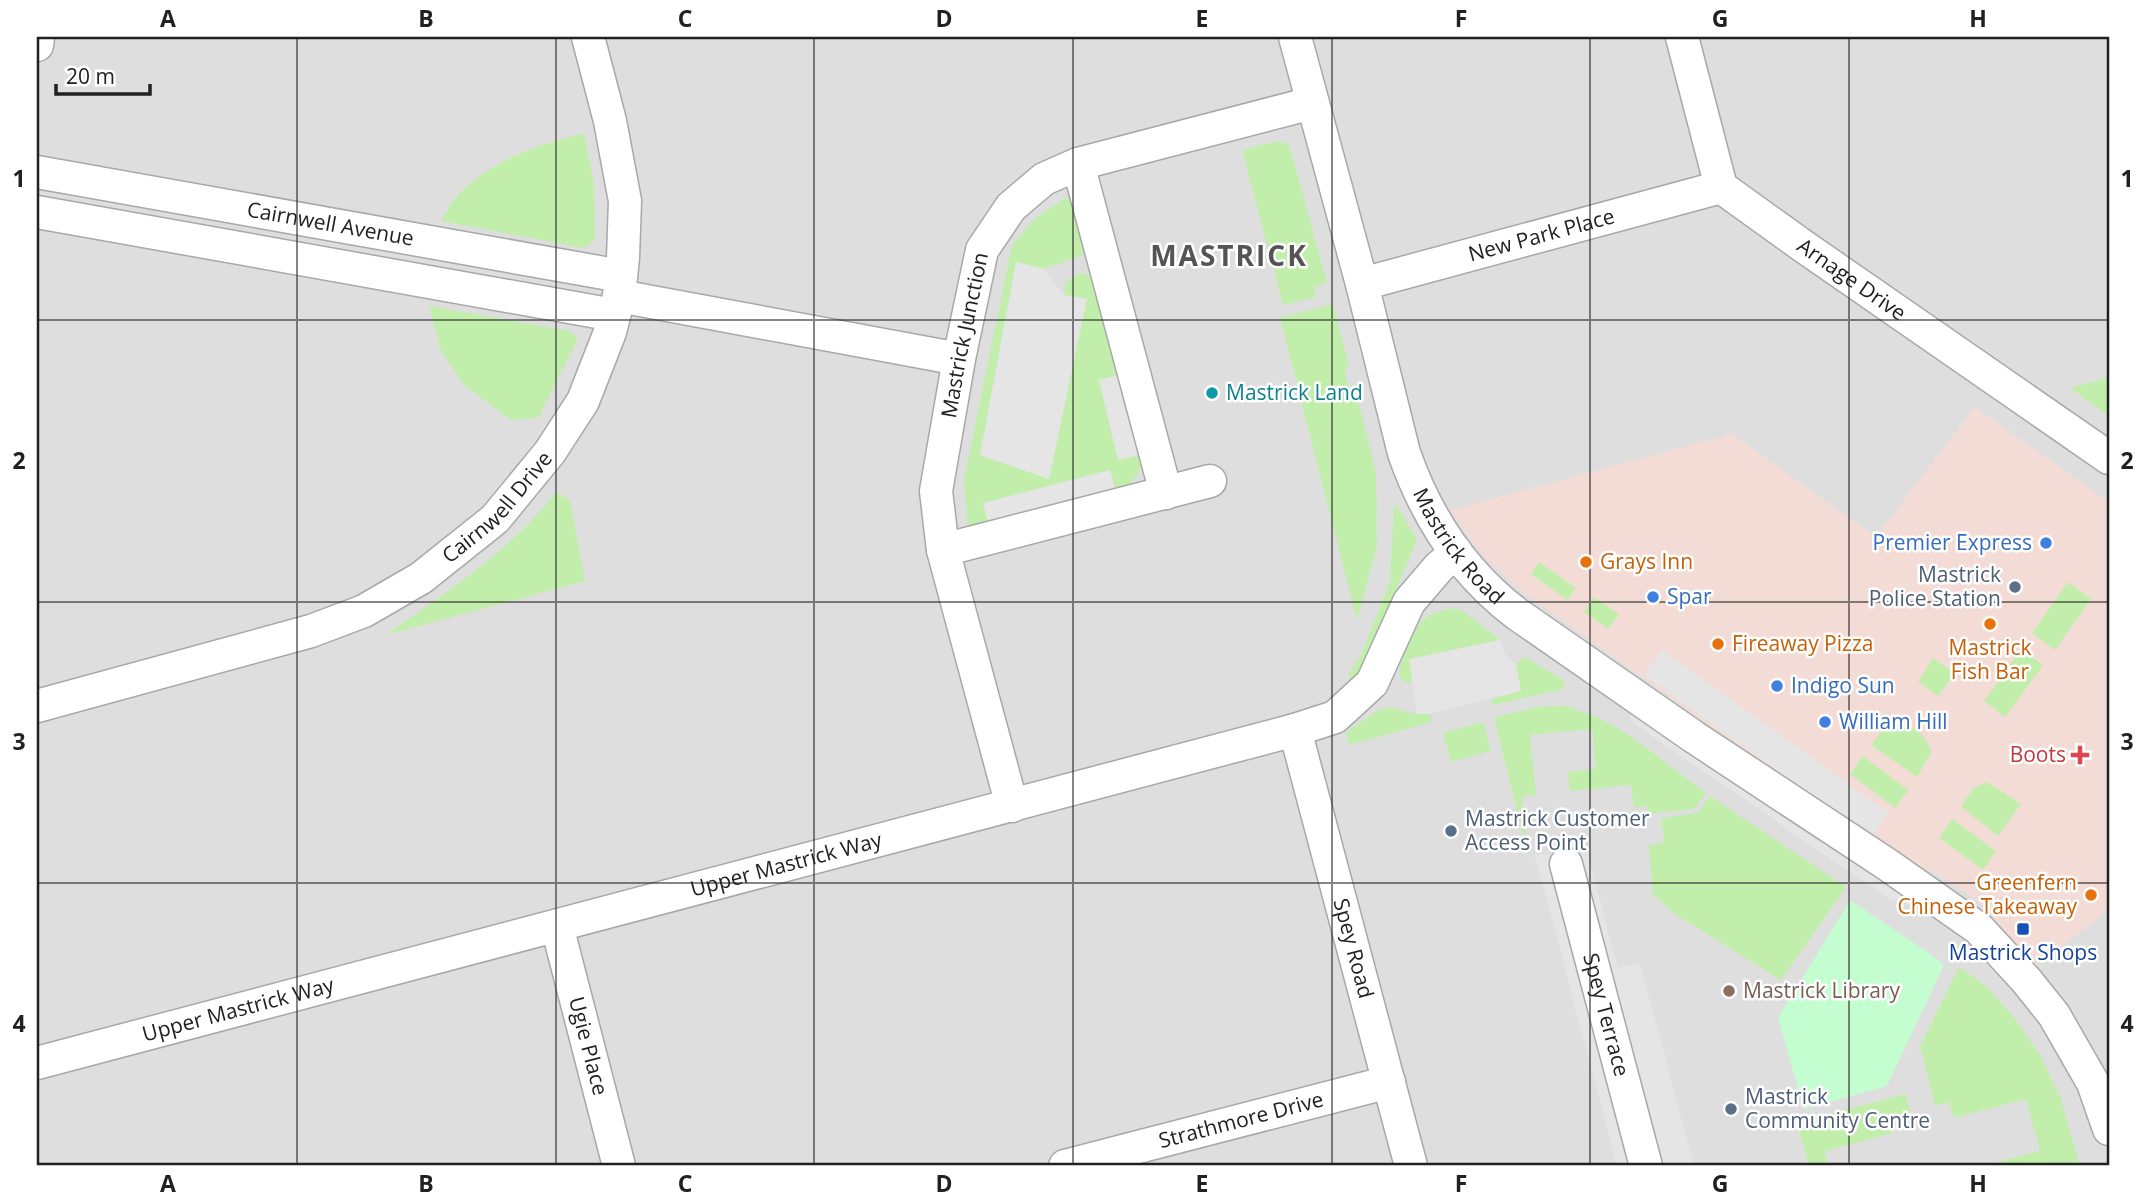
<svg xmlns="http://www.w3.org/2000/svg" width="2146" height="1203" font-family="'Open Sans',sans-serif">
<rect width="100%" height="100%" fill="#f2f0e8"/>
<!-- residential -->
<path fill="#dfdede" d="M 37,37 L 2109,37 L 2109,1166 L 37,1166 Z"/>
<!-- commercial -->
<path fill="#f3dcd6" d="M 1975,407 L 2109,502 L 2109,904 L 2094,922 L 2036,965 L 1979,902 L 1948,881 L 1873,841 L 1517,588 L 1477,549 L 1451,510 L 1732,434 L 1876,537 Z"/>
<!-- grass -->
<path fill="#c2eeab" d="M 584,133 L 594,185 L 595,240 L 584,248 L 441,221 C 447,212 452,200 460,193 C 493,159 539,145 584,133 Z
M 1277,141 L 1289,144 L 1327,283 L 1314,287 L 1316,297 L 1283,305 L 1242,150 Z
M 1069,196 L 1078,208 L 1087,244 L 1081,256 L 1043,269 L 1017,262 L 980,455 L 1049,479 L 1086,299 L 1064,295 L 1065,283 L 1079,273 L 1097,277 L 1123,374 L 1099,380 L 1118,460 L 1143,454 C 1141,474 1134,483 1116,493 L 1110,470 L 983,503 L 989,526 L 968,528 L 964,480 L 1012,245 L 1035,218 Z
M 1333,304 L 1349,366 L 1345,372 L 1351,397 L 1358,400 L 1376,472 L 1377,546 L 1357,620 L 1280,318 Z
M 429,306 L 569,331 L 578,338 L 538,418 L 511,420 L 464,385 L 441,351 Z
M 2109,377 L 2109,416 L 2070,388 Z
M 556,492 L 570,500 L 585,581 L 386,635 C 446,592 510,552 556,492 Z
M 1394,502 L 1417,539 L 1366,663 L 1350,684 L 1348,675 L 1362,653 L 1390,581 Z
M 1539,562 L 1576,588 L 1567,600 L 1531,574 Z
M 2068,582 L 2091,599 L 2055,650 L 2032,633 Z
M 1594,597 L 1619,614 L 1608,629 L 1584,612 Z
M 1447,609 L 1460,609 L 1500,640 L 1410,659 L 1412,682 L 1406,683 C 1402,680 1401,680 1400,675 C 1397,665 1414,630 1421,622 C 1429,615 1437,612 1447,609 Z
M 2021,649 L 2043,665 L 2005,717 L 1984,701 Z
M 1524,657 L 1564,680 L 1563,689 L 1493,705 L 1491,699 L 1521,691 L 1516,664 Z
M 1933,658 L 1955,674 L 1938,696 L 1918,682 Z
M 1567,706 L 1599,718 L 1629,735 L 1706,793 L 1694,809 L 1647,814 L 1647,806 L 1634,808 L 1631,785 L 1570,791 L 1568,772 L 1596,769 L 1592,729 L 1530,735 L 1536,795 L 1522,796 L 1526,834 L 1523,835 L 1494,718 L 1536,707 Z
M 1388,707 L 1417,714 L 1430,714 L 1432,722 L 1349,745 L 1346,732 L 1378,710 Z
M 1894,715 C 1910,726 1928,734 1931,753 L 1917,777 L 1871,745 Z
M 1483,722 L 1491,751 L 1451,762 L 1443,733 Z
M 1863,756 L 1908,790 L 1895,808 L 1850,774 Z
M 1987,782 L 2021,804 L 1998,836 L 1961,807 L 1973,788 Z
M 1710,796 L 1846,887 L 1781,980 L 1672,912 L 1653,894 L 1649,845 L 1664,842 L 1661,818 L 1698,813 Z
M 1952,819 L 1996,851 L 1983,870 L 1939,838 Z
M 1959,967 L 1987,987 L 2015,1019 L 2040,1055 L 2060,1096 L 2080,1166 L 1982,1166 L 2040,1151 L 2026,1099 L 1954,1118 L 1949,1102 L 1935,1106 L 1920,1046 Z
M 1905,1094 L 1911,1112 L 1889,1118 L 1893,1133 L 1825,1151 L 1828,1166 L 1809,1166 L 1799,1130 L 1804,1121 Z"/>
<!-- park -->
<path fill="#c3fdd0" d="M 1850,900 L 1926,951 L 1944,965 L 1887,1086 L 1804,1109 L 1778,1018 Z"/>
<!-- parking -->
<path fill="#e5e5e5" d="M 1016,262 L 1043,269 L 1064,295 L 1087,299 L 1049,479 L 980,455 Z
M 1123,374 L 1143,454 L 1118,460 L 1099,380 Z
M 1110,470 L 1116,493 L 989,526 L 983,503 Z
M 1500,640 L 1507,658 L 1516,664 L 1521,691 L 1430,714 L 1417,714 L 1409,659 Z
M 1662,650 L 1889,813 L 1871,838 L 1644,675 Z
M 1630,707 L 1907,899 L 1892,901 L 1630,721 Z
M 1587,853 L 1618,968 L 1640,963 L 1694,1166 L 1617,1166 L 1535,855 Z"/>
<g fill="none" stroke-linecap="round" stroke-linejoin="round">
<defs>
<g id="street">
<path id="s1" d="M 1295,37 L 1362,284 L 1404,453 C 1426,516 1463,573 1517,614 L 1694,737 L 1888,865 L 1979,929 L 2026,980 L 2054,1015 L 2093,1083 L 2109,1129"/>
<path id="s2" d="M 1682,37 L 1721,187 L 1803,246 L 2109,458"/>
<path d="M 37,45 L 38,37"/>
<path d="M 1078,164 L 1166,493"/>
<path id="s3" d="M 37,172 L 621,276"/>
<path d="M 37,212 L 614,315"/>
<path id="s4" d="M 1362,284 L 1721,187"/>
<path d="M 619,296 L 959,359"/>
<path d="M 943,550 L 1210,481"/>
<path id="s5" d="M 37,706 L 311,631 L 364,611 L 421,578 L 495,519 L 550,452 L 583,401 L 610,332 L 619,296 L 623,258 L 625,201 L 610,121 L 588,37"/>
<path id="s6" d="M 1295,730 L 1411,1166"/>
<path id="s7" d="M 1012,806 L 943,550 L 936,491 L 959,359 L 982,250 L 1011,207 L 1044,179 L 1078,164 L 1312,103"/>
<path id="s8" d="M 1566,864 L 1646,1166"/>
<path id="s9" d="M 557,926 L 619,1166"/>
<path id="s10" d="M 37,1063 L 1295,730 L 1335,717 L 1372,683 L 1409,602 L 1439,567 L 1456,552"/>
<path id="s11" d="M 1065,1166 L 1389,1082"/>
</g>
</defs>
<!-- street casing -->
<use href="#street" stroke="#a8a8a8" stroke-width="35"/>
<!-- street -->
<use href="#street" stroke="#fff" stroke-width="32"/>
</g>
<!-- grid -->
<path fill="none" stroke="#212121" stroke-width="2" stroke-opacity="0.55" d="M 297,37 L 297,1166M 556,37 L 556,1166M 814,37 L 814,1166M 1073,37 L 1073,1166M 1332,37 L 1332,1166M 1590,37 L 1590,1166M 1849,37 L 1849,1166M 37,320 L 2109,320M 37,602 L 2109,602M 37,883 L 2109,883"/>
<!-- markers -->
<circle fill="#0f9aa8" stroke="#fff" stroke-width="2.5" cx="1212" cy="393" r="7"/>
<g fill="#3f7fe0" stroke="#fff" stroke-width="2.5">
<circle cx="2046" cy="543" r="7"/>
<circle cx="1653" cy="597" r="7"/>
<circle cx="1777" cy="686" r="7"/>
<circle cx="1825" cy="722" r="7"/>
</g>
<g fill="#e8710a" stroke="#fff" stroke-width="2.5">
<circle cx="1586" cy="562" r="7"/>
<circle cx="1990" cy="624" r="7"/>
<circle cx="1718" cy="644" r="7"/>
<circle cx="2091" cy="895" r="7"/>
</g>
<g fill="#5c6f8a" stroke="#fff" stroke-width="2.5">
<circle cx="2015" cy="587" r="7"/>
<circle cx="1451" cy="831" r="7"/>
<circle cx="1731" cy="1109" r="7"/>
</g>
<path fill="#e0444e" stroke="#fff" stroke-width="2.5" d="M2076.5 744.5h7v7h7v7h-7v7h-7v-7h-7v-7h7z"/>
<rect fill="#1a4fb4" stroke="#fff" stroke-width="2.5" x="2016" y="922" width="14" height="14" rx="3.5"/>
<circle fill="#8d6e63" stroke="#fff" stroke-width="2.5" cx="1729" cy="991" r="7"/>
<g text-anchor="middle" stroke-width="5" stroke-linejoin="round" paint-order="stroke">
<!-- street labels -->
<g font-size="21" fill="#212121" stroke="#fff">
<text dy="7" stroke="none"><textPath href="#s3" startOffset="298">Cairnwell Avenue</textPath></text>
<text dy="7" stroke="none"><textPath href="#s4" startOffset="186">New Park Place</textPath></text>
<text dy="7" stroke="none"><textPath href="#s2" startOffset="315">Arnage Drive</textPath></text>
<text dy="7" stroke="none"><textPath href="#s7" startOffset="483">Mastrick Junction</textPath></text>
<text dy="7" stroke="none"><textPath href="#s5" startOffset="511">Cairnwell Drive</textPath></text>
<text dy="7" stroke="none"><textPath href="#s1" startOffset="539">Mastrick Road</textPath></text>
<text dy="7" stroke="none"><textPath href="#s10" startOffset="775">Upper Mastrick Way</textPath></text>
<text dy="7" stroke="none"><textPath href="#s6" startOffset="226">Spey Road</textPath></text>
<text dy="7" stroke="none"><textPath href="#s10" startOffset="208">Upper Mastrick Way</textPath></text>
<text dy="7" stroke="none"><textPath href="#s8" startOffset="156">Spey Terrace</textPath></text>
<text dy="7" stroke="none"><textPath href="#s9" startOffset="124">Ugie Place</textPath></text>
<text dy="7" stroke="none"><textPath href="#s11" startOffset="182">Strathmore Drive</textPath></text>
</g>
<!-- culture labels -->
<g font-size="21" fill="#0d838f" stroke="#fff" text-anchor="start">
<text x="1226" y="400">Mastrick Land</text>
</g>
<!-- shop labels -->
<g font-size="21" fill="#366cbe" stroke="#fff" text-anchor="start">
<text x="2032" y="550" text-anchor="end">Premier Express</text>
<text x="1667" y="604">Spar</text>
<text x="1791" y="693">Indigo Sun</text>
<text x="1839" y="729">William Hill</text>
</g>
<!-- food labels -->
<g font-size="21" fill="#c56008" stroke="#fff" text-anchor="start">
<text x="1600" y="569">Grays Inn</text>
<text x="1732" y="651">Fireaway Pizza</text>
<text x="1990" y="655" text-anchor="middle">Mastrick<tspan x="1990" dy="24">Fish Bar</tspan></text>
<text x="2077" y="890" text-anchor="end">Greenfern<tspan x="2077" dy="24">Chinese Takeaway</tspan></text>
</g>
<!-- service labels -->
<g font-size="21" fill="#4e5e75" stroke="#fff" text-anchor="start">
<text x="2001" y="582" text-anchor="end">Mastrick<tspan x="2001" dy="24">Police Station</tspan></text>
<text x="1465" y="826">Mastrick Customer<tspan x="1465" dy="24">Access Point</tspan></text>
<text x="1745" y="1104">Mastrick<tspan x="1745" dy="24">Community Centre</tspan></text>
</g>
<!-- health labels -->
<g font-size="21" fill="#be3a42" stroke="#fff" text-anchor="end">
<text x="2066" y="762">Boots</text>
</g>
<!-- transit labels -->
<g font-size="21" fill="#164399" stroke="#fff">
<text x="2023" y="960">Mastrick Shops</text>
</g>
<!-- education labels -->
<g font-size="21" fill="#785e54" stroke="#fff" text-anchor="start">
<text x="1743" y="998">Mastrick Library</text>
</g>
<!-- district labels -->
<g font-size="28" font-weight="bold" letter-spacing="2" fill="#545454" stroke="#fff">
<text x="1229" y="266">MASTRICK</text>
</g>
</g>
<!-- border -->
<rect width="2146" height="1203" fill="none" stroke="#ffffff" stroke-width="77"/>
<!-- scale -->
<path d="M56 84v10h94v-10" fill="none" stroke="#212121" stroke-width="3.5"/>
<text x="66" y="84" font-size="21" fill="#212121" stroke="#ffffff" stroke-width="5" paint-order="stroke">20 m</text>
<rect x="38" y="38" width="2070" height="1126" fill="none" stroke="#212121" stroke-width="2.5"/>
<g font-size="23" text-anchor="middle" font-weight="bold" fill="#212121">
<text x="168" y="27">A</text>
<text x="426" y="27">B</text>
<text x="685" y="27">C</text>
<text x="944" y="27">D</text>
<text x="1202" y="27">E</text>
<text x="1461" y="27">F</text>
<text x="1720" y="27">G</text>
<text x="1978" y="27">H</text>
<text x="19" y="187">1</text>
<text x="2127" y="187">1</text>
<text x="19" y="469">2</text>
<text x="2127" y="469">2</text>
<text x="19" y="750">3</text>
<text x="2127" y="750">3</text>
<text x="19" y="1032">4</text>
<text x="2127" y="1032">4</text>
<text x="168" y="1192">A</text>
<text x="426" y="1192">B</text>
<text x="685" y="1192">C</text>
<text x="944" y="1192">D</text>
<text x="1202" y="1192">E</text>
<text x="1461" y="1192">F</text>
<text x="1720" y="1192">G</text>
<text x="1978" y="1192">H</text>
</g>
</svg>
